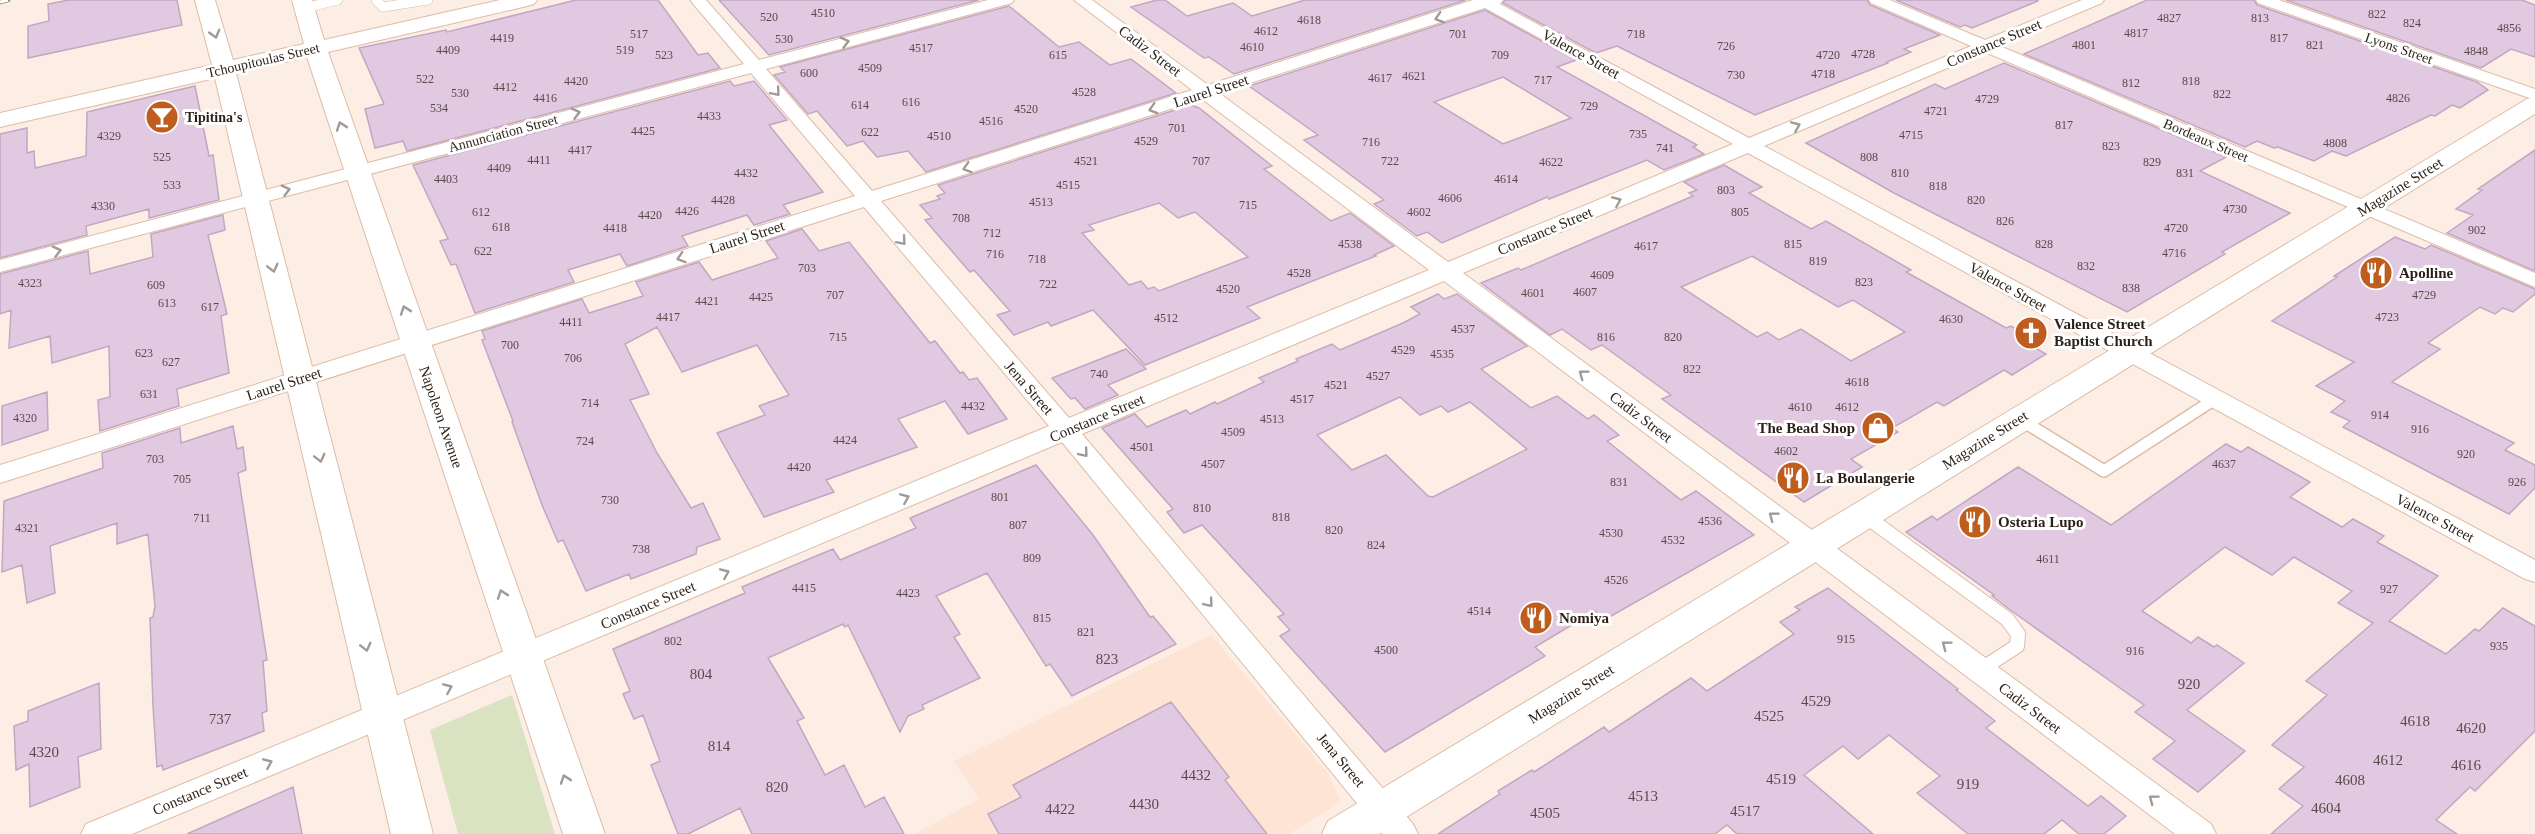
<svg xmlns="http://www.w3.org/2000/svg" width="2535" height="834" font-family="Georgia,serif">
<rect width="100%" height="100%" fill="#fceee5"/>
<!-- built -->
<path fill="#fde4d4" d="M 1211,635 L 1328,773 L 1340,800 L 1330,809 L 1289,834 L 915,834 L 979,799 L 954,761 Z"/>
<!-- green -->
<path fill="#d9e2c1" d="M 512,695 L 555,834 L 458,834 L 430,730 Z"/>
<!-- building -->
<path fill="#e2c9e2" stroke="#c1a7c1" stroke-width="1.5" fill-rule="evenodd" d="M 69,0 L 177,0 L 182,25 L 28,58 L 28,26 L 49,21 L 48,4 Z
M 576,0 L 658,0 L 698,55 L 708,53 L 720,68 L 407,151 L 403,141 L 375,148 L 365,109 L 384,104 L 359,48 L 446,30 L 447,32 Z
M 719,0 L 979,0 L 769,55 Z
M 1157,0 L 1165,0 L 1187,16 L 1233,3 L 1252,16 L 1305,0 L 1466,0 L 1234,74 L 1209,57 L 1204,58 L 1131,7 Z
M 1505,0 L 1867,0 L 1870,5 L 1940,35 L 1904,49 L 1911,52 L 1887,62 L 1888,63 L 1755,115 L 1617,46 L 1596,53 L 1503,3 Z
M 1896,0 L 2038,0 L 2038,1 L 1972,28 L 1965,25 L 1960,27 Z
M 2147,0 L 2254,0 L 2257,5 L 2477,82 L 2488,90 L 2460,108 L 2452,105 L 2435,116 L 2431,115 L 2346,156 L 2332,151 L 2314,161 L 2278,147 L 2274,148 L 2257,141 L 2245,147 L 2024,54 Z
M 2286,0 L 2522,0 L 2535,5 L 2535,57 L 2511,49 L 2481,68 Z
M 1009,6 L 1059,47 L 1079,42 L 1110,65 L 1131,59 L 1176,93 L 926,172 L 908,151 L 877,157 L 863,141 L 847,146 L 817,111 L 808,114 L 774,75 L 785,72 L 780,67 Z
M 1485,10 L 1576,60 L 1557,67 L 1697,145 L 1693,147 L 1704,154 L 1664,170 L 1647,160 L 1549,199 L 1547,197 L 1442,243 L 1427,232 L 1417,236 L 1374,204 L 1384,200 L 1304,140 L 1318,135 L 1249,86 ZM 1503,77 L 1571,118 L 1503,144 L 1434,102 Z
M 2004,63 L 2226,157 L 2200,171 L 2290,213 L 2222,252 L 2225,254 L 2127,312 L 1894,193 L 1806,143 L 1935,84 L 1945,89 Z
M 730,81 L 734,86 L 754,81 L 787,120 L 769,125 L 823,192 L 783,205 L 790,214 L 754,225 L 747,215 L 682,236 L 688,246 L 627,266 L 620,254 L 568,270 L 574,282 L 475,313 L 456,264 L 451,265 L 440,241 L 448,239 L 413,165 Z
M 195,86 L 209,156 L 213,155 L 219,200 L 149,218 L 149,209 L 86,226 L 87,235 L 0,258 L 0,134 L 27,128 L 27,153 L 34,151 L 35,168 L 86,156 L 87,112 Z
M 1191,105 L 1199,108 L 1272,166 L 1264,169 L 1331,221 L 1350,213 L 1394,246 L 1374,255 L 1376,256 L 1247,307 L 1260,318 L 1145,365 L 1093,310 L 1051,326 L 1048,322 L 1014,335 L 997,315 L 1010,311 L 974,270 L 970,272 L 925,220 L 932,218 L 920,205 L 940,199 L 937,196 L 945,193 L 938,185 ZM 1159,203 L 1178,218 L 1195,212 L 1248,257 L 1159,291 L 1154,287 L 1148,289 L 1141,281 L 1129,285 L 1082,233 L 1094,230 L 1089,225 Z
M 2535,150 L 2535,271 L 2447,233 L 2473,215 L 2456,209 L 2482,190 L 2478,189 Z
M 1724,165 L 1762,187 L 1749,193 L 1811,229 L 1826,221 L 1911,270 L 1906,272 L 2006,328 L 2011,326 L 2036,340 L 2028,344 L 2046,354 L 2012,375 L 2004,370 L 1944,406 L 1937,402 L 1892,428 L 1898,432 L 1851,459 L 1862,467 L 1804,502 L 1662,399 L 1671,395 L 1602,345 L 1591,350 L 1562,329 L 1550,335 L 1481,283 L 1518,268 L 1521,270 L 1693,196 L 1689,193 L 1697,190 L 1684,182 ZM 1752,256 L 1838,307 L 1853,300 L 1905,332 L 1851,361 L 1801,329 L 1779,340 L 1767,332 L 1757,337 L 1681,287 Z
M 223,215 L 225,230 L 208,235 L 227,314 L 221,316 L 229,373 L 177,389 L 179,406 L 100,431 L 98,400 L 110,397 L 109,346 L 52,363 L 50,336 L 9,348 L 11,310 L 0,314 L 0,274 L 88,251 L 90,274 L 153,257 L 151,234 Z
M 802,229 L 819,251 L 849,242 L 930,343 L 935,341 L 960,373 L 963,372 L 969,380 L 977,378 L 1007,419 L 968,434 L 945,401 L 898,419 L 917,447 L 826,480 L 834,492 L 764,517 L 717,433 L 765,415 L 759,406 L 789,395 L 757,345 L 682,372 L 657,327 L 625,344 L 649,394 L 630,400 L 657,453 L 691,508 L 703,503 L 720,539 L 697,547 L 696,554 L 631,579 L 629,574 L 586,591 L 563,540 L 558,542 L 542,505 L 512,422 L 513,421 L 482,340 L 485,339 L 482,331 L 582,299 L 589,313 L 643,296 L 636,282 L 699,262 L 712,280 L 778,258 L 766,241 Z
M 2395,237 L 2425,249 L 2431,245 L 2535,289 L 2535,294 L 2513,312 L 2503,308 L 2495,314 L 2480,307 L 2428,343 L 2440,349 L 2392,382 L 2514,443 L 2505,450 L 2535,465 L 2535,488 L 2509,514 L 2343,427 L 2350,421 L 2331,412 L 2345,401 L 2316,386 L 2354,362 L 2272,321 L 2337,277 L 2334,276 Z
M 1438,294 L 1444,299 L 1457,294 L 1527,346 L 1481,369 L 1531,408 L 1557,396 L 1588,419 L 1594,415 L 1619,435 L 1607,441 L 1681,500 L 1696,491 L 1754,535 L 1604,620 L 1595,611 L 1535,647 L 1545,656 L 1385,752 L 1280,636 L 1290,630 L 1278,617 L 1284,614 L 1202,525 L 1184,533 L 1167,512 L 1173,509 L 1102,428 L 1135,414 L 1147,427 L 1186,410 L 1190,414 L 1215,402 L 1217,404 L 1264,382 L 1259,378 L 1298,361 L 1296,359 L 1332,344 L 1340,350 L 1403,323 L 1420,314 L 1411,307 ZM 1400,397 L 1420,415 L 1441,406 L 1448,412 L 1470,402 L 1527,449 L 1433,497 L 1428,496 L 1386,455 L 1352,470 L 1317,435 Z
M 1126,349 L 1146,369 L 1108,385 L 1118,395 L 1085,409 L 1075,398 L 1071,399 L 1052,378 Z
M 47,392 L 48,430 L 2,445 L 2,406 Z
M 233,426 L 237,449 L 243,447 L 246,470 L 238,473 L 267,660 L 263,661 L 267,711 L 262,713 L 264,731 L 163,770 L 162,765 L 157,767 L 153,706 L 150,618 L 153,617 L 155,606 L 148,534 L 117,544 L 117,523 L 50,546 L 55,593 L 27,603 L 22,565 L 2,572 L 4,501 L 103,468 L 102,453 L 180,428 L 181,443 Z
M 2226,444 L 2241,452 L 2248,447 L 2310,482 L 2290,497 L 2342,527 L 2353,519 L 2384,536 L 2377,542 L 2438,576 L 2389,621 L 2446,654 L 2475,629 L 2479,631 L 2503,608 L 2535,626 L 2535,731 L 2475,791 L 2470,787 L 2436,820 L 2457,834 L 2271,834 L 2303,806 L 2279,789 L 2304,767 L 2272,745 L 2327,695 L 2306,681 L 2373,623 L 2338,603 L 2352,591 L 2294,557 L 2272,575 L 2225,547 L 2142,611 L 2191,643 L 2198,637 L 2214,647 L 2217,645 L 2244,663 L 2187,710 L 2245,751 L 2198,792 L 2153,759 L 2175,741 L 2135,712 L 2144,705 L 2013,612 L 1992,596 L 1994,595 L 1906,532 L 1932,516 L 1937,520 L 2018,467 L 2111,525 Z
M 1036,465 L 1093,535 L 1150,617 L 1153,616 L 1176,644 L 1072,696 L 1050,664 L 1046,666 L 987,573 L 936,596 L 960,634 L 954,637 L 980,678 L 922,705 L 924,709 L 908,716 L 900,732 L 848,625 L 845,627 L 843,624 L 768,658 L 804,718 L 797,721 L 825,775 L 844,765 L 865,807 L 884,797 L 904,834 L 752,834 L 740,808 L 688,834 L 678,834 L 651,765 L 660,761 L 643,715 L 634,719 L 623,694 L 630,691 L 613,649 L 745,593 L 742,587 L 833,549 L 840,560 L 916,528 L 910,518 Z
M 1828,588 L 1958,689 L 1956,690 L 1995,721 L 1986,728 L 2088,806 L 2101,796 L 2126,816 L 2104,834 L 2079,834 L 2062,820 L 2044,834 L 1968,834 L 1917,793 L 1940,776 L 1889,735 L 1858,759 L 1843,746 L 1804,775 L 1873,834 L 1737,834 L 1727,825 L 1715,834 L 1438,834 L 1500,794 L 1498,791 L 1532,770 L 1534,772 L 1604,727 L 1609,732 L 1691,678 L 1707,691 L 1794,634 L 1780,622 L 1800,610 L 1795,607 Z
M 99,683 L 101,749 L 78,757 L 80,787 L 30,807 L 29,764 L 16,770 L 14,726 L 28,721 L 28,711 Z
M 1171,702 L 1229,777 L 1225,780 L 1267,834 L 999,834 L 988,814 L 1021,797 L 1013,785 Z
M 293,787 L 302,834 L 187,834 Z"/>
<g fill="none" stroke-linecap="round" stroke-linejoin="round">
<defs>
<path id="service-far2" d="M 376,0 L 383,7 L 428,0
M 304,8 L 338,0"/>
<path id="service-far1" d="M 2021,420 L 2104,471 L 2215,399"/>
<path id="service" d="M 1864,515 L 2007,619 L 2018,634 L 2017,646 L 1980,670"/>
<path id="minor" d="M 690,0 L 706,0 L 759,60 L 988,0 L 1014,0 L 1012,3 L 766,69 L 872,191 L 1192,90 L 1074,0 L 1092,0 L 1208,85 L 1473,0 L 1503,0 L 1500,4 L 1749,138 L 1971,46 L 1871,3 L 1869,0 L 1890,0 L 1985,40 L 2082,0 L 2104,0 L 2102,3 L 2000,46 L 2535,273 L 2535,287 L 1985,52 L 1764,146 L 2535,560 L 2535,582 L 2525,579 L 1748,153 L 1463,273 L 2211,824 L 2216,834 L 2175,834 L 1444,281 L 1082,434 L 1413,824 L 1418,834 L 1382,834 L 1062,442 L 132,834 L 81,834 L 86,824 L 1049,426 L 864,207 L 0,483 L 0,465 L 855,196 L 751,73 L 0,272 L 0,260 L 744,64 ZM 1485,8 L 1733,144 L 1448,262 L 1219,93 ZM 1202,99 L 1429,270 L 1069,418 L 881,201 Z
M 2256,0 L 2279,0 L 2535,89 L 2535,100 L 2258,3 Z"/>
<path id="tertiary" d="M 195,0 L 215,0 L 233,60 L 304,44 L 292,0 L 312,0 L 324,40 L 500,0 L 537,0 L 534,4 L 527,6 L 328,52 L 605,834 L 563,834 L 307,57 L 236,73 L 433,834 L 391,834 L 215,78 L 0,127 L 0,113 L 212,65 Z
M 2535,97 L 2535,114 L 1379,834 L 1322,834 L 1328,821 L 2527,99 Z"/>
</defs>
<!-- service-far2 casing -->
<use href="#service-far2" stroke="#ddbca7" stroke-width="10"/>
<!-- service-far1 casing -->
<use href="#service-far1" stroke="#ddbca7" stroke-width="14"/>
<!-- service casing -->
<use href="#service" stroke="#ddbca7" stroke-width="16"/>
<!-- minor casing -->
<use href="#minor" stroke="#ddbca7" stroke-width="2"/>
<!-- tertiary casing -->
<use href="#tertiary" stroke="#ddbca7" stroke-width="2"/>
<!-- service-far2 -->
<use href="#service-far2" stroke="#fff" stroke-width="9"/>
<!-- service-far1 -->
<use href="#service-far1" stroke="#fff" stroke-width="11"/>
<!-- service -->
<use href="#service" stroke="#fff" stroke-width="14"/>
<!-- minor -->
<use href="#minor" fill="#fff" fill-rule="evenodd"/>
<!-- tertiary -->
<use href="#tertiary" fill="#fff" fill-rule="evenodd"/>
<defs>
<path id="rail" d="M 0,2 L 8,0"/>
</defs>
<!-- rail casing -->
<use href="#rail" stroke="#95887f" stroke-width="4.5"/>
<!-- rail -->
<use href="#rail" stroke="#fff" stroke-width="3" stroke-dasharray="10" stroke-linecap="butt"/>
</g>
<!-- one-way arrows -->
<defs><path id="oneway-chevron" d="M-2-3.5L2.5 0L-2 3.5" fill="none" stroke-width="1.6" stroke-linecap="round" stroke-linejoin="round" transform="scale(1.5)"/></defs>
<g stroke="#a09a97">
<use href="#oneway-chevron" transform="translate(1439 18) rotate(162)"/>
<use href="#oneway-chevron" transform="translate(215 34) rotate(74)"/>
<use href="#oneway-chevron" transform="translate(845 42) rotate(-15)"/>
<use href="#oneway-chevron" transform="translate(776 92) rotate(50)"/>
<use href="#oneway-chevron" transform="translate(1153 109) rotate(163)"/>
<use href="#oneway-chevron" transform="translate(576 113) rotate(-15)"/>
<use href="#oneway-chevron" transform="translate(341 126) rotate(-109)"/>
<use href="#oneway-chevron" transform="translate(1796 126) rotate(-23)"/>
<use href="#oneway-chevron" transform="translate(967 168) rotate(163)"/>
<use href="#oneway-chevron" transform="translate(286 190) rotate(-15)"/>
<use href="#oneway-chevron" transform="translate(1617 201) rotate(-23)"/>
<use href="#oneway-chevron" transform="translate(902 241) rotate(49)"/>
<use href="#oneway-chevron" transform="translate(57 251) rotate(-15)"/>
<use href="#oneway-chevron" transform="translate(681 258) rotate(162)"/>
<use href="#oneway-chevron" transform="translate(273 268) rotate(76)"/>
<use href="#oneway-chevron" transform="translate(405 310) rotate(-109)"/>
<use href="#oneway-chevron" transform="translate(1583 374) rotate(-143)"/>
<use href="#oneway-chevron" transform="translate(1084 453) rotate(50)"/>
<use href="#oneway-chevron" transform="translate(320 458) rotate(76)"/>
<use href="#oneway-chevron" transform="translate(905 498) rotate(-23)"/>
<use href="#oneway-chevron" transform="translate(1773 516) rotate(-143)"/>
<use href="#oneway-chevron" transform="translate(725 573) rotate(-23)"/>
<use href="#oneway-chevron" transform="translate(502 594) rotate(-109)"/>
<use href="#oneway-chevron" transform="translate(1209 603) rotate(50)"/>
<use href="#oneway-chevron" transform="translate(1946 645) rotate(-143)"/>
<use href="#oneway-chevron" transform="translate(366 647) rotate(76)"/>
<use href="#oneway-chevron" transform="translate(448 688) rotate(-23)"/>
<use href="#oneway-chevron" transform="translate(268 763) rotate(-23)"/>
<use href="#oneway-chevron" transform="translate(565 779) rotate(-109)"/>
<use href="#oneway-chevron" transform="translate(2153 799) rotate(-143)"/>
</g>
<!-- icons -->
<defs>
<symbol id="bar-disc" viewBox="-11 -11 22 22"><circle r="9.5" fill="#bf5d1f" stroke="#fff"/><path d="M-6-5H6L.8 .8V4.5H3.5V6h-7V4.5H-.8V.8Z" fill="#fff"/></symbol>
<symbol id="restaurant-disc" viewBox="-11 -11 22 22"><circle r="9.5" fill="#bf5d1f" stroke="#fff"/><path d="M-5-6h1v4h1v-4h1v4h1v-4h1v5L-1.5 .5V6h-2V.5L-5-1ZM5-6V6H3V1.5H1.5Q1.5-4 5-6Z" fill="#fff"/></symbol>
<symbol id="church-disc" viewBox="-11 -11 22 22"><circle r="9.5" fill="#bf5d1f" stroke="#fff"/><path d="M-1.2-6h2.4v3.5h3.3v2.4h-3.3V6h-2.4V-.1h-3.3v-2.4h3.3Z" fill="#fff"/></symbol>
<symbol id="shop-disc" viewBox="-11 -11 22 22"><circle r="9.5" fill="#bf5d1f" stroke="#fff"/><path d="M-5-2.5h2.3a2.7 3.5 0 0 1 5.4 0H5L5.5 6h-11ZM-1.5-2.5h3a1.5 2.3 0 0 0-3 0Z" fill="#fff"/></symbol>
</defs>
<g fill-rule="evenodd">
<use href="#bar-disc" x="143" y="98" width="38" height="38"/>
<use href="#restaurant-disc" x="2357" y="254" width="38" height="38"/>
<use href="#church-disc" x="2012" y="314" width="38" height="38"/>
<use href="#shop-disc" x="1859" y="409" width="38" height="38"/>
<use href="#restaurant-disc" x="1774" y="459" width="38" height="38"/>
<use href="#restaurant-disc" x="1956" y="503" width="38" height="38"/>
<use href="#restaurant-disc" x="1517" y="599" width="38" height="38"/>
</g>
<g text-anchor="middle" stroke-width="6" stroke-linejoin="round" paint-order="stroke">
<!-- number labels -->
<g font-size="12" fill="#594a4a">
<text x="823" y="17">4510</text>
<text x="2377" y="18">822</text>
<text x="769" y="21">520</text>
<text x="2169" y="22">4827</text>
<text x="2260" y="22">813</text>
<text x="1309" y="24">4618</text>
<text x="2412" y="27">824</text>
<text x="2509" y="32">4856</text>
<text x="1266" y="35">4612</text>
<text x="2136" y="37">4817</text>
<text x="639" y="38">517</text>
<text x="1458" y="38">701</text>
<text x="1636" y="38">718</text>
<text x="502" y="42">4419</text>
<text x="2279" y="42">817</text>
<text x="784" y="43">530</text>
<text x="2084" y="49">4801</text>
<text x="2315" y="49">821</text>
<text x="1726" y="50">726</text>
<text x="1252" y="51">4610</text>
<text x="921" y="52">4517</text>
<text x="448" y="54">4409</text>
<text x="625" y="54">519</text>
<text x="2476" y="55">4848</text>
<text x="1863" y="58">4728</text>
<text x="664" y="59">523</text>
<text x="1058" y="59">615</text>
<text x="1500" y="59">709</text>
<text x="1828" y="59">4720</text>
<text x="870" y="72">4509</text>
<text x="809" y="77">600</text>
<text x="1823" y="78">4718</text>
<text x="1736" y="79">730</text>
<text x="1414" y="80">4621</text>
<text x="1380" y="82">4617</text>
<text x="425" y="83">522</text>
<text x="1543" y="84">717</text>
<text x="576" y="85">4420</text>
<text x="2191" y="85">818</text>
<text x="2131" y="87">812</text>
<text x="505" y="91">4412</text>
<text x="1084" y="96">4528</text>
<text x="460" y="97">530</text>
<text x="2222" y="98">822</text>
<text x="545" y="102">4416</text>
<text x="2398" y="102">4826</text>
<text x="1987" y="103">4729</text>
<text x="911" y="106">616</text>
<text x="860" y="109">614</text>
<text x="1589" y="110">729</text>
<text x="439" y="112">534</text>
<text x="1026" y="113">4520</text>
<text x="1936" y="115">4721</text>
<text x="709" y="120">4433</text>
<text x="991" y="125">4516</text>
<text x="2064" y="129">817</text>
<text x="1177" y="132">701</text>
<text x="643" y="135">4425</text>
<text x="870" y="136">622</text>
<text x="1638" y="138">735</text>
<text x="1911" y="139">4715</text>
<text x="109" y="140">4329</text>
<text x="939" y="140">4510</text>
<text x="1146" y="145">4529</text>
<text x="1371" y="146">716</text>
<text x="2335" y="147">4808</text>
<text x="2111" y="150">823</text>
<text x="1665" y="152">741</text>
<text x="580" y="154">4417</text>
<text x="162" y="161">525</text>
<text x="1869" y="161">808</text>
<text x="539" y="164">4411</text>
<text x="1086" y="165">4521</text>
<text x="1201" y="165">707</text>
<text x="1390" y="165">722</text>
<text x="1551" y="166">4622</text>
<text x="2152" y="166">829</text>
<text x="499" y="172">4409</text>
<text x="746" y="177">4432</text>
<text x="1900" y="177">810</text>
<text x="2185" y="177">831</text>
<text x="446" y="183">4403</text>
<text x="1506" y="183">4614</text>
<text x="172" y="189">533</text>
<text x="1068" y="189">4515</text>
<text x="1938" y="190">818</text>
<text x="1726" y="194">803</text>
<text x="1450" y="202">4606</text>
<text x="723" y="204">4428</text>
<text x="1976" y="204">820</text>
<text x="1041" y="206">4513</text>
<text x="1248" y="209">715</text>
<text x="103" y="210">4330</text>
<text x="2235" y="213">4730</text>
<text x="687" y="215">4426</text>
<text x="481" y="216">612</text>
<text x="1419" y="216">4602</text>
<text x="1740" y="216">805</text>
<text x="650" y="219">4420</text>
<text x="961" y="222">708</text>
<text x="2005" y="225">826</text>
<text x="501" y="231">618</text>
<text x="615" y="232">4418</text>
<text x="2176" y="232">4720</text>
<text x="2477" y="234">902</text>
<text x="992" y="237">712</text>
<text x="1350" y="248">4538</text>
<text x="1793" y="248">815</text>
<text x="2044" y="248">828</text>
<text x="1646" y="250">4617</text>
<text x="483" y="255">622</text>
<text x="2174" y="257">4716</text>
<text x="995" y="258">716</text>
<text x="1037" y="263">718</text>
<text x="1818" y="265">819</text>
<text x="2086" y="270">832</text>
<text x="807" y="272">703</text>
<text x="1299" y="277">4528</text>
<text x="1602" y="279">4609</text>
<text x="1864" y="286">823</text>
<text x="30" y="287">4323</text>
<text x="1048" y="288">722</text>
<text x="156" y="289">609</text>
<text x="2131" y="292">838</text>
<text x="1228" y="293">4520</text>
<text x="1585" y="296">4607</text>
<text x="1533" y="297">4601</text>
<text x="835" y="299">707</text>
<text x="2424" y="299">4729</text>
<text x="761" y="301">4425</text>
<text x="707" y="305">4421</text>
<text x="167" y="307">613</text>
<text x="210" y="311">617</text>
<text x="668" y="321">4417</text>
<text x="2387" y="321">4723</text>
<text x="1166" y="322">4512</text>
<text x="1951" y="323">4630</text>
<text x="571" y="326">4411</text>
<text x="1463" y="333">4537</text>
<text x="838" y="341">715</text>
<text x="1606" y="341">816</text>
<text x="1673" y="341">820</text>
<text x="510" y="349">700</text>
<text x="1403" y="354">4529</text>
<text x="144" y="357">623</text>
<text x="1442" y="358">4535</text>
<text x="573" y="362">706</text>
<text x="171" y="366">627</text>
<text x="1692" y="373">822</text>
<text x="1099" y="378">740</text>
<text x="1378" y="380">4527</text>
<text x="1857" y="386">4618</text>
<text x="1336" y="389">4521</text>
<text x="149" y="398">631</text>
<text x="1302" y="403">4517</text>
<text x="590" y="407">714</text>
<text x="973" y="410">4432</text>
<text x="1800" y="411">4610</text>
<text x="1847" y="411">4612</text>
<text x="2380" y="419">914</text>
<text x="25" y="422">4320</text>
<text x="1272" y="423">4513</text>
<text x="2420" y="433">916</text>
<text x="1233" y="436">4509</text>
<text x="845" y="444">4424</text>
<text x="585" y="445">724</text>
<text x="1142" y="451">4501</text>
<text x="1786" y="455">4602</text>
<text x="2466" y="458">920</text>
<text x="155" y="463">703</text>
<text x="1213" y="468">4507</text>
<text x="2224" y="468">4637</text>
<text x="799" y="471">4420</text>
<text x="182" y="483">705</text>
<text x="1619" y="486">831</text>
<text x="2517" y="486">926</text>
<text x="1000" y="501">801</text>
<text x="610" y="504">730</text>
<text x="1202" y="512">810</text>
<text x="1281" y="521">818</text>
<text x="202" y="522">711</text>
<text x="1710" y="525">4536</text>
<text x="1018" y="529">807</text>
<text x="27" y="532">4321</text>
<text x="1334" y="534">820</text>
<text x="1611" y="537">4530</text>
<text x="1673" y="544">4532</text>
<text x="1376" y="549">824</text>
<text x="641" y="553">738</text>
<text x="1032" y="562">809</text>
<text x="2048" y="563">4611</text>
<text x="1616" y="584">4526</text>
<text x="804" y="592">4415</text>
<text x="2389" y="593">927</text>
<text x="908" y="597">4423</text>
<text x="1479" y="615">4514</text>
<text x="1042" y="622">815</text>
<text x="1086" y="636">821</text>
<text x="1846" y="643">915</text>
<text x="673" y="645">802</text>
<text x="2499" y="650">935</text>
<text x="1386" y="654">4500</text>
<text x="2135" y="655">916</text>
</g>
<!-- far-street labels -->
<g font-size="14" fill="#2b1f17" stroke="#fff">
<text transform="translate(2399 48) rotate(19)" y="5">Lyons Street</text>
<text transform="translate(263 60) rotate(-13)" y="5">Tchoupitoulas Street</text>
<text transform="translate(503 133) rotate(-15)" y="5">Annunciation Street</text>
<text transform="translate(2206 140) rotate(23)" y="5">Bordeaux Street</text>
</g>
<!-- far-poi labels -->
<g font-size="14" font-weight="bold" fill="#2b1f17" stroke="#fff" text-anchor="start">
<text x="185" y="122">Tipitina's</text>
</g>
<!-- street labels -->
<g font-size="15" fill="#2b1f17" stroke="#fff">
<text transform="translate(1994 43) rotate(-23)" y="5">Constance Street</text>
<text transform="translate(1150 51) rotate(37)" y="5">Cadiz Street</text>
<text transform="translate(1581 54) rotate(29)" y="5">Valence Street</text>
<text transform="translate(1211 91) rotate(-18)" y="5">Laurel Street</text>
<text transform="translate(2400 187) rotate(-32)" y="5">Magazine Street</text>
<text transform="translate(1545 231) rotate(-23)" y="5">Constance Street</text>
<text transform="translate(747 237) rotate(-18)" y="5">Laurel Street</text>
<text transform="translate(2008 287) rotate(29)" y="5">Valence Street</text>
<text transform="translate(284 384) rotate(-18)" y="5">Laurel Street</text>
<text transform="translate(1029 388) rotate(49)" y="5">Jena Street</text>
<text transform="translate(441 417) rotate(71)" y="5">Napoleon Avenue</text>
<text transform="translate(1641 417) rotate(37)" y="5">Cadiz Street</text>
<text transform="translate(1097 418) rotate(-23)" y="5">Constance Street</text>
<text transform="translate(1985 440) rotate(-32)" y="5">Magazine Street</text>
<text transform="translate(2435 518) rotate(28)" y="5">Valence Street</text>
<text transform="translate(648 605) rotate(-23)" y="5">Constance Street</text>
<text transform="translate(1571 694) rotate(-32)" y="5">Magazine Street</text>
<text transform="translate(2030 708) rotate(37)" y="5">Cadiz Street</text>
<text transform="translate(1341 760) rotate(50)" y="5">Jena Street</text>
<text transform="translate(200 791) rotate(-23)" y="5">Constance Street</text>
</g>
<!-- poi labels -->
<g font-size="15" font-weight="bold" fill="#2b1f17" stroke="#fff" text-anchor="start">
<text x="2399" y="278">Apolline</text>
<text x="2054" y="329">Valence Street<tspan x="2054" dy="17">Baptist Church</tspan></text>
<text x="1855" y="433" text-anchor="end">The Bead Shop</text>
<text x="1816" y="483">La Boulangerie</text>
<text x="1998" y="527">Osteria Lupo</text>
<text x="1559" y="623">Nomiya</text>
</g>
<!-- near-number labels -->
<g font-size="15" fill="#594a4a">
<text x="1107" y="664">823</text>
<text x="701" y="679">804</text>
<text x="2189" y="689">920</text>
<text x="1816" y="706">4529</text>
<text x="1769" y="721">4525</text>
<text x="220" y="724">737</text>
<text x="2415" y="726">4618</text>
<text x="2471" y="733">4620</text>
<text x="719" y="751">814</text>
<text x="44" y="757">4320</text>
<text x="2388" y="765">4612</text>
<text x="2466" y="770">4616</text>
<text x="1196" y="780">4432</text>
<text x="1781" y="784">4519</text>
<text x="2350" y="785">4608</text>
<text x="1968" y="789">919</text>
<text x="777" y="792">820</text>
<text x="1643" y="801">4513</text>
<text x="1144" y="809">4430</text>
<text x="2326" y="813">4604</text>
<text x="1060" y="814">4422</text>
<text x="1745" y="816">4517</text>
<text x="1545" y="818">4505</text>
</g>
</g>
</svg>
